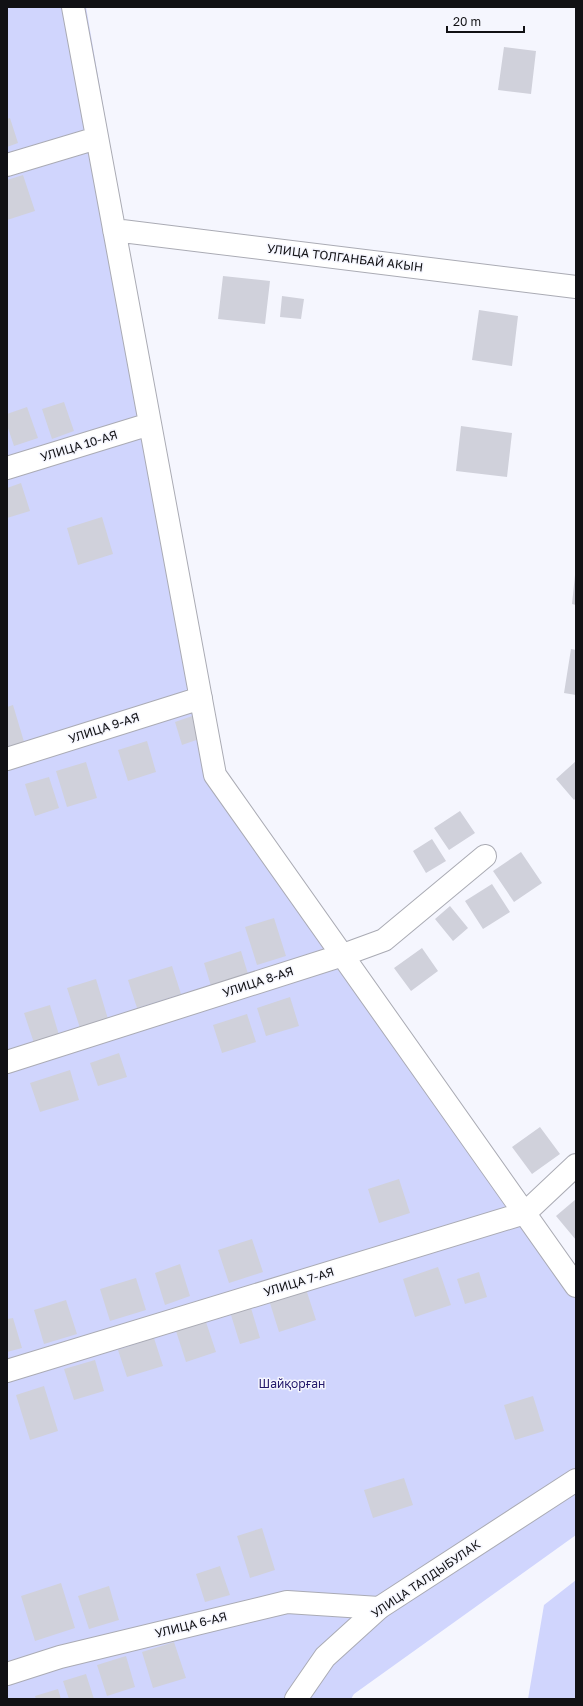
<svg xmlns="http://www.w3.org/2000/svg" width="583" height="1706" font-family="'Golos Text',sans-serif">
<rect width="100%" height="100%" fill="#f5f6fe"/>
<!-- green -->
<path fill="#d0d5fd" d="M 7,7 L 86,7 L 216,759 L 576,1297 L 576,1535 L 354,1694 L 351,1699 L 7,1699 Z
M 576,1580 L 576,1699 L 528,1699 L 544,1605 Z"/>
<!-- building -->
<path fill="#d0d1db" d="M 504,47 L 536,51 L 531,94 L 498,90 Z
M 10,118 L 18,143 L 7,147 L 7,119 Z
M 23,175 L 35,211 L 7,220 L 7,180 Z
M 223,276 L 270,281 L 265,324 L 218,319 Z
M 282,296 L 304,299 L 301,319 L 280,317 Z
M 479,310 L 518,316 L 512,366 L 472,360 Z
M 64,402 L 74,431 L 52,439 L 42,409 Z
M 27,407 L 38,438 L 14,446 L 7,425 L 7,414 Z
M 461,426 L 512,433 L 507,477 L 456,471 Z
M 21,483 L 30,511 L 7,518 L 7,488 Z
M 102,517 L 113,554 L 78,565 L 67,528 Z
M 575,575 L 576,575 L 576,605 L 572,604 Z
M 571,649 L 576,650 L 576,695 L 564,693 Z
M 13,705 L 25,745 L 7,751 L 7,707 Z
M 195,715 L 202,738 L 182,745 L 175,722 Z
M 147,741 L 156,772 L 128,781 L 118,750 Z
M 576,761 L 576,798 L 574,800 L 556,779 Z
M 86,762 L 97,798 L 67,807 L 56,771 Z
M 49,777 L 59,808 L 35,816 L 25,784 Z
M 460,811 L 475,833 L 449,850 L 434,828 Z
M 432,839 L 446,861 L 426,873 L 413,851 Z
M 521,852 L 542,883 L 514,902 L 493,871 Z
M 492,884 L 510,912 L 483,929 L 465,901 Z
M 450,906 L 468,928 L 453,941 L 435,919 Z
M 274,918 L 286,956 L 257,965 L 245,927 Z
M 422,948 L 438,971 L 411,991 L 394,968 Z
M 241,951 L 248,974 L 211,986 L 204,963 Z
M 172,966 L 181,994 L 137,1008 L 128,980 Z
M 96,979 L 108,1019 L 80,1028 L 67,988 Z
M 290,997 L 299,1026 L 266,1036 L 257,1008 Z
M 50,1005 L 59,1035 L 34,1043 L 24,1013 Z
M 247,1014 L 256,1042 L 222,1053 L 213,1025 Z
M 119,1053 L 127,1077 L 98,1086 L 90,1063 Z
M 70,1070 L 79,1100 L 40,1112 L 30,1083 Z
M 540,1127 L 560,1154 L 532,1174 L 512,1147 Z
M 399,1179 L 410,1213 L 379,1223 L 368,1189 Z
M 576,1199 L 576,1240 L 556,1216 Z
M 252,1239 L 263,1272 L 229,1283 L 218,1250 Z
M 180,1264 L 190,1296 L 165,1305 L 155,1273 Z
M 438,1267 L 451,1305 L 415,1317 L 403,1279 Z
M 479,1272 L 487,1297 L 465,1304 L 457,1279 Z
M 136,1278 L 146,1310 L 110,1321 L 100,1289 Z
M 306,1289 L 316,1320 L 279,1332 L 269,1300 Z
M 66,1300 L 77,1334 L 44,1344 L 34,1310 Z
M 251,1308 L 260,1338 L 240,1344 L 231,1315 Z
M 13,1318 L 22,1348 L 7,1352 L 7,1319 Z
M 206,1322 L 216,1352 L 186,1362 L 176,1331 Z
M 154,1338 L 163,1366 L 127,1377 L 118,1350 Z
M 95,1360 L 104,1391 L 74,1400 L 64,1369 Z
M 44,1386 L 58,1431 L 30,1440 L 16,1395 Z
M 533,1396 L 544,1431 L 515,1440 L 504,1405 Z
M 404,1478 L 413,1505 L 373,1518 L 364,1490 Z
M 262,1528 L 275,1570 L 250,1578 L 237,1536 Z
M 220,1566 L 230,1595 L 205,1602 L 196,1574 Z
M 61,1583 L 75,1628 L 35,1641 L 21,1596 Z
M 109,1586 L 119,1620 L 89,1629 L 78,1596 Z
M 174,1642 L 186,1678 L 153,1688 L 142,1652 Z
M 126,1656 L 135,1687 L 107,1696 L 97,1665 Z
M 86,1674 L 94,1699 L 69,1699 L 63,1681 Z
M 58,1689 L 61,1699 L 36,1699 L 35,1696 Z"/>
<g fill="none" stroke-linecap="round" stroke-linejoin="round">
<defs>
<path id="street" d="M 73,7 L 215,775 L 576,1286
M 7,165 L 97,138
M 114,230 L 576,287
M 7,468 L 150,424
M 7,759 L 201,698
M 7,1062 L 343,955 L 384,940 L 485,856
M 7,1371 L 525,1213 L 576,1165
M 7,1674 L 60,1657 L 287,1602 L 379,1608"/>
<path id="secondary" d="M 296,1699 L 325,1657 L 379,1608 L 576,1480"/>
</defs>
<!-- street casing -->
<use href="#street" stroke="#aaabb4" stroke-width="24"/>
<!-- secondary casing -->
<use href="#secondary" stroke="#aaabb4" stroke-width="24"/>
<!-- street -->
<use href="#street" stroke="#fff" stroke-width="22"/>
<!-- secondary -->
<use href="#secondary" stroke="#fff" stroke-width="22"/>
</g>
<g text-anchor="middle" stroke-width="3" stroke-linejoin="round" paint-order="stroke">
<!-- street labels -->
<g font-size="12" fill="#111114" stroke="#f5f6fe">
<text transform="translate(345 258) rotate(7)" y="4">УЛИЦА ТОЛГАНБАЙ АКЫН</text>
<text transform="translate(79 446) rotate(-17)" y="4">УЛИЦА 10-АЯ</text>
<text transform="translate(104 728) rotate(-18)" y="4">УЛИЦА 9-АЯ</text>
<text transform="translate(258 982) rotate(-18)" y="4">УЛИЦА 8-АЯ</text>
<text transform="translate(299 1282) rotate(-17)" y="4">УЛИЦА 7-АЯ</text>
<text transform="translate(426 1579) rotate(-34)" y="4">УЛИЦА ТАЛДЫБУЛАК</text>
<text transform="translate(191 1625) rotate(-14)" y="4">УЛИЦА 6-АЯ</text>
</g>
<!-- park labels -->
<g font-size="12" fill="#24196b" stroke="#f5f6fe">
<text x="292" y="1388">Шайқорған</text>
</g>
</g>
<!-- border -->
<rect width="583" height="1706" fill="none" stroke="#111114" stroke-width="16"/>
<!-- scale -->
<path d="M447 26v6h77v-6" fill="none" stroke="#111114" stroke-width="2"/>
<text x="453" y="26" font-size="12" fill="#111114" stroke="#f5f6fe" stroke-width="3" paint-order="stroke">20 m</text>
</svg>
